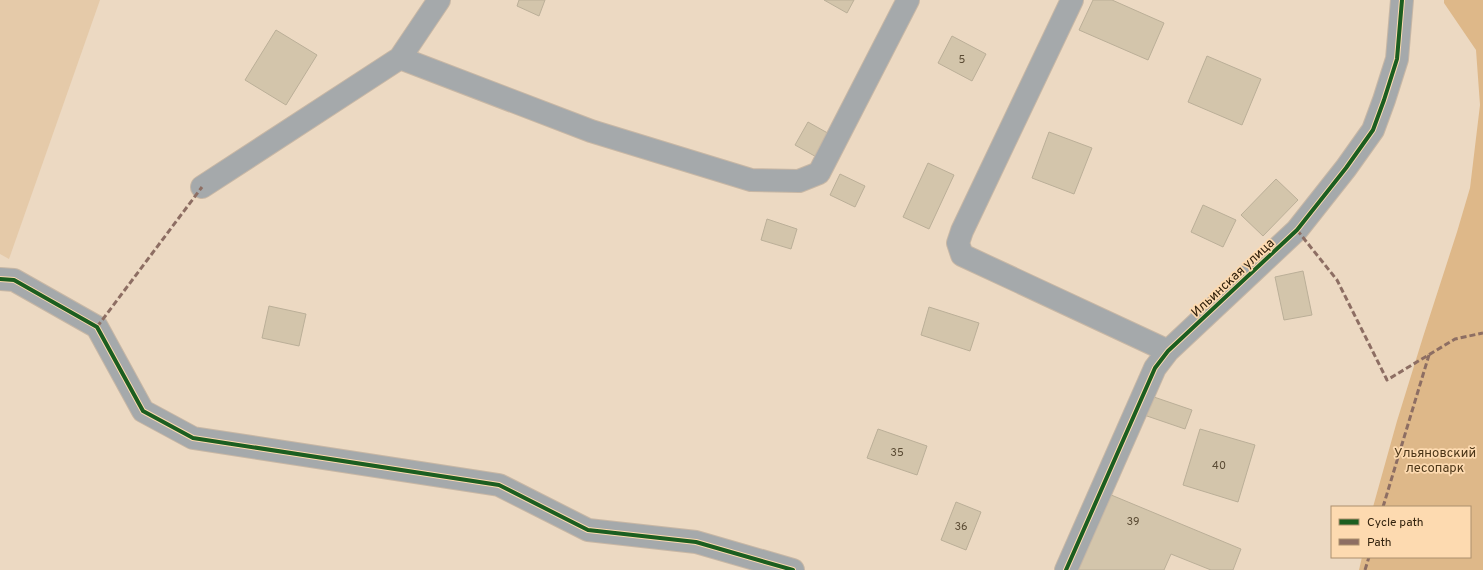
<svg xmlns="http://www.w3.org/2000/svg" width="1483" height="570" font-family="Overpass,sans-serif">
<rect width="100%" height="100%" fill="#ecd9c2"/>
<!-- green -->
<path fill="#e5caa9" d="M 0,0 L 100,0 L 9,259 L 0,254 Z"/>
<!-- forest -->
<path fill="#deb889" d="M 1444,0 L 1483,0 L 1483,570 L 1359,570 L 1362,557 L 1470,557 L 1470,507 L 1373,507 L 1397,421 L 1423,337 L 1457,232 L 1470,188 L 1480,105 L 1476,50 L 1444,3 Z"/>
<!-- building -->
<path fill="#d3c5ab" stroke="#bbaf98" d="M 519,0 L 545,0 L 539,16 L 517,6 Z
M 824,0 L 854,0 L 847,13 Z
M 1093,0 L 1112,0 L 1164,23 L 1148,60 L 1079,30 Z
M 276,30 L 317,55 L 286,105 L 245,80 Z
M 952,36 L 986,54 L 972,81 L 938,63 Z
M 1207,56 L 1261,79 L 1242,125 L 1188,102 Z
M 808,122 L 833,136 L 820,159 L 795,145 Z
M 1049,132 L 1092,148 L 1074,194 L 1032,178 Z
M 928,163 L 954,175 L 929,229 L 903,217 Z
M 840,174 L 865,186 L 855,207 L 830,195 Z
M 1276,179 L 1298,200 L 1263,236 L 1241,215 Z
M 1203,205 L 1236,220 L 1223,247 L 1191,232 Z
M 767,219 L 797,229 L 791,249 L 761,240 Z
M 1303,271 L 1312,315 L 1284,320 L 1275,277 Z
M 269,306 L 306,314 L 299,346 L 262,338 Z
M 929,307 L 979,323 L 970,351 L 921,335 Z
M 1151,396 L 1192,410 L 1185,429 L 1144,415 Z
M 878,429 L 927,446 L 917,475 L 867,458 Z
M 1200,429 L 1255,445 L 1238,502 L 1183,485 Z
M 1104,492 L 1241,549 L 1233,570 L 1211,570 L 1171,554 L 1164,570 L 1072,570 Z
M 956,502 L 981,512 L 966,550 L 941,540 Z"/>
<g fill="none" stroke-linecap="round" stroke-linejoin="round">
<defs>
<path id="minor" d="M 1072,0 L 962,231 L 958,243 L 962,255 L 1168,351
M 400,58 L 591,131 L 751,180 L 799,181 L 819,173 L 908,0
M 202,187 L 400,58 L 439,0
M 0,279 L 14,280 L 97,327 L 143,411 L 193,438 L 499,485 L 588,530 L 696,542 L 793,570
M 1066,570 L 1155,368 L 1168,351 L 1297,230 L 1346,168 L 1373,130 L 1384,100 L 1397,59 L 1402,0"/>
</defs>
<!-- minor casing -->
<use href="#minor" stroke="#c7b7a5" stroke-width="24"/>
<!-- minor -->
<use href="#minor" stroke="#a5a9ab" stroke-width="22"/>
<!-- quiet -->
<path stroke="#8d6e63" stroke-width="3" stroke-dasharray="6 3" stroke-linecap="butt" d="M 1297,230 L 1337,280 L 1387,380 L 1455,339 L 1483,333
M 97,327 L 202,187
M 1383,507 L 1429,355
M 1365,570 L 1369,557"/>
<defs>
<path id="cycleway" d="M 0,279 L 14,280 L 97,327 L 143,411 L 193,438 L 499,485 L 588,530 L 696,542 L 793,570
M 1066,570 L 1155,368 L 1168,351 L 1297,230 L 1346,168 L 1373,130 L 1384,100 L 1397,59 L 1402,0"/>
</defs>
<!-- cycleway casing -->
<use href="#cycleway" stroke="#fddab0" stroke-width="6"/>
<!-- cycleway -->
<use href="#cycleway" stroke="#1b5e20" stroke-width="4"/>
</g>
<g text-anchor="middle" stroke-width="3.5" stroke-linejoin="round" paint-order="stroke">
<!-- number labels -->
<g font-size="11" fill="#5a4b34">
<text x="962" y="63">5</text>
<text x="897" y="456">35</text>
<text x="1219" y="469">40</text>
<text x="1133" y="525">39</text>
<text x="961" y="530">36</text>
</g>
<!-- street labels -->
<g font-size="13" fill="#32220d" stroke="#fddab0">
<text transform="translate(1232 277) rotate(-43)" y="5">Ильинская улица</text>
</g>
<!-- park labels -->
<g font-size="13" fill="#4b3517" stroke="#fddab0">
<text x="1435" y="457">Ульяновский<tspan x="1435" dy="15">лесопарк</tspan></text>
</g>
</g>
<!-- legend -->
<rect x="1331" y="506" width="140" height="52" fill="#fddab0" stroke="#ac906f"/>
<rect x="1339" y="519" width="20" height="6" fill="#1b5e20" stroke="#ac906f"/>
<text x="1367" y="526" font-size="12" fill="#32220d">Cycle path</text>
<rect x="1339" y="539" width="20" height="6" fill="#8d6e63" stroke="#ac906f"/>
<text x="1367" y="546" font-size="12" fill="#32220d">Path</text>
</svg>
